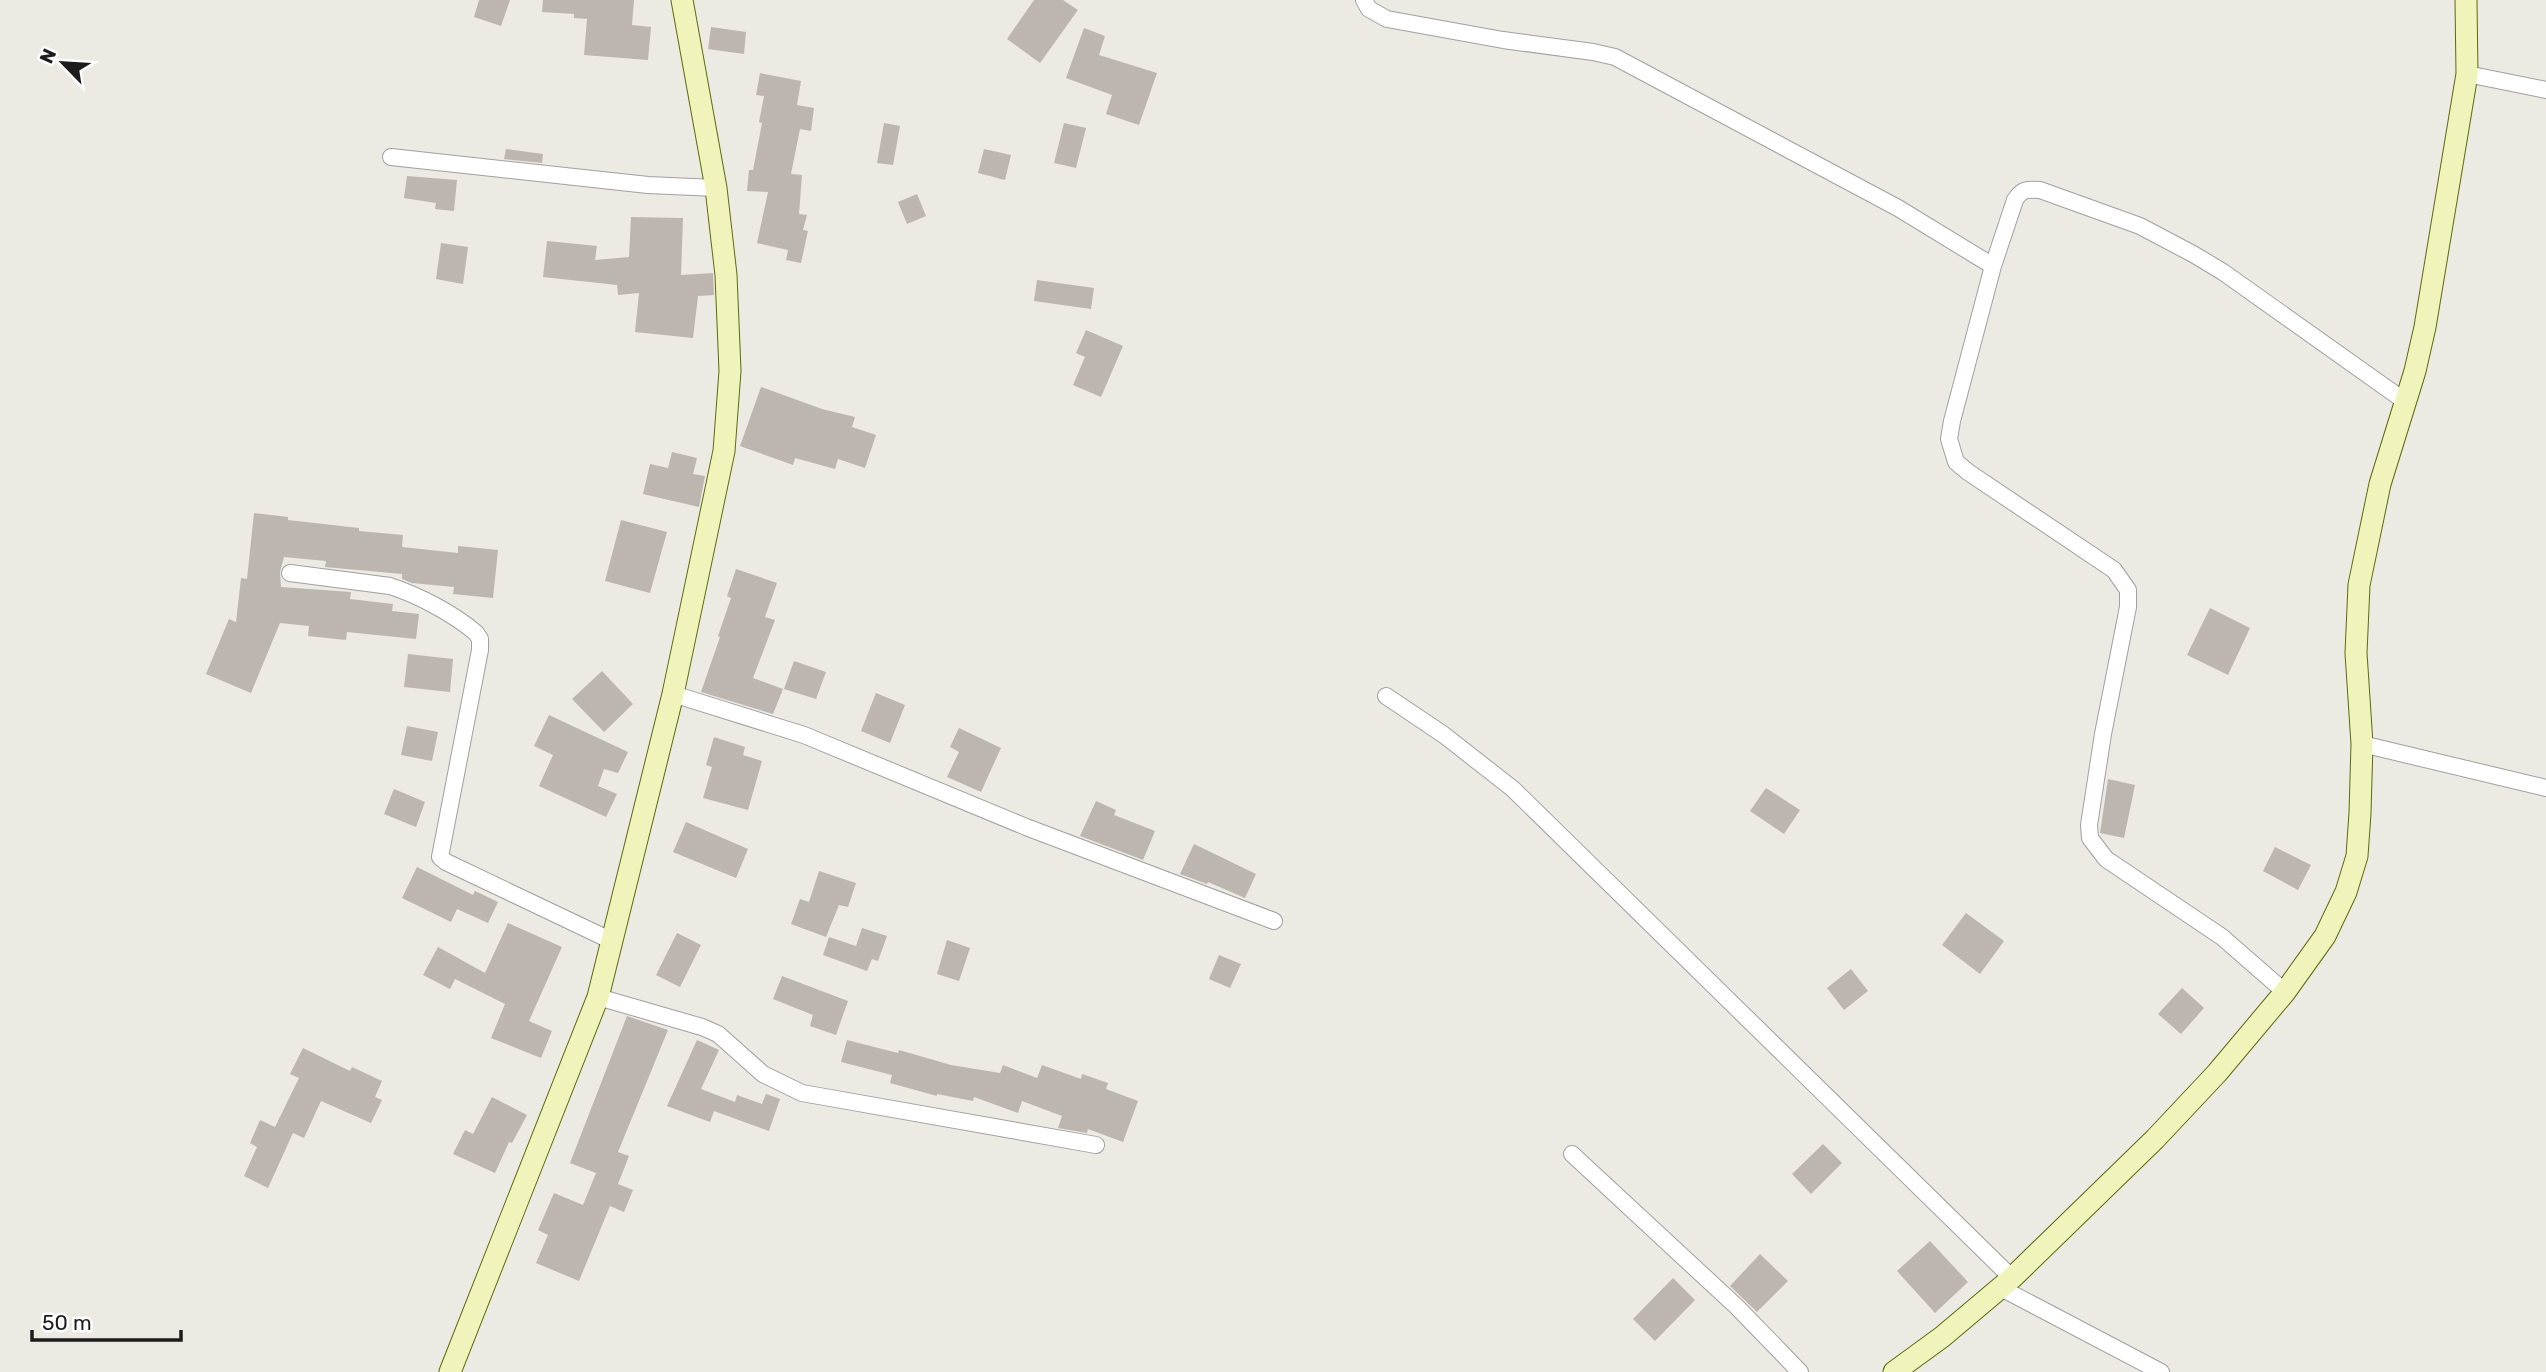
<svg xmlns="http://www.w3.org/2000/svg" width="2546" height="1372" font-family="Rubik,sans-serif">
<rect width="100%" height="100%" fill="#ede9e3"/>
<!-- building -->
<path fill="#bdb5b0" d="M 479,0 L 510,0 L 501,26 L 474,17 Z
M 543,0 L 634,0 L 632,25 L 651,27 L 648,60 L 584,55 L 587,19 L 574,18 L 574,14 L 542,12 Z
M 1034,0 L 1063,0 L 1078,10 L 1040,63 L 1007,39 Z
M 711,27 L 746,32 L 744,54 L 708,49 Z
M 1084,28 L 1105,36 L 1099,55 L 1157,73 L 1139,125 L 1106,114 L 1112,95 L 1066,78 Z
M 760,73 L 801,81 L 797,105 L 814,108 L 811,131 L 800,129 L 791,174 L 802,175 L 799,214 L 807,215 L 803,230 L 808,231 L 801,263 L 786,260 L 788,250 L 757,243 L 768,192 L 747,191 L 749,170 L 753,170 L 762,123 L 759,122 L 764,96 L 756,95 Z
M 884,123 L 900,126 L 893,165 L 877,163 Z
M 1064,123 L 1086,128 L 1076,168 L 1054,163 Z
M 506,149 L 543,154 L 542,163 L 504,159 Z
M 984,149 L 1011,155 L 1005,180 L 978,173 Z
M 407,176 L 457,180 L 454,211 L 435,209 L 436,203 L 404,198 Z
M 917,194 L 926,216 L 907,224 L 898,202 Z
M 631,217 L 683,218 L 681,275 L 713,273 L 714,295 L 698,296 L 693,338 L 635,332 L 639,293 L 618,295 L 617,285 L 543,277 L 547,241 L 597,246 L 595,260 L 629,257 Z
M 441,243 L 468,247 L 463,284 L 436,279 Z
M 1037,280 L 1094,288 L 1091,309 L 1034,301 Z
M 1086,330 L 1123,346 L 1101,397 L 1073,385 L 1085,357 L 1076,353 Z
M 761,387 L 822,409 L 855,417 L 852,427 L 876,435 L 865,468 L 838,459 L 835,469 L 795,458 L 793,465 L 740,446 Z
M 672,452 L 697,458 L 693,474 L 705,476 L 699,507 L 643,494 L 650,464 L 668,468 Z
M 254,513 L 288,517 L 288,520 L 359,528 L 359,531 L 403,535 L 402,547 L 458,553 L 458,546 L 498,550 L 493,598 L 453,594 L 454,587 L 412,583 L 402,579 L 402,574 L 325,567 L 326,561 L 284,557 L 280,572 L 281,587 L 351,592 L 350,599 L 393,604 L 392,611 L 419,614 L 416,639 L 347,632 L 346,640 L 308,636 L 309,626 L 280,623 L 251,693 L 206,674 L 229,619 L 236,622 L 241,578 L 247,579 Z
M 621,520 L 667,532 L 650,593 L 605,581 Z
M 736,569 L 777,583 L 765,617 L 775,620 L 753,678 L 783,689 L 773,714 L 701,692 L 720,637 L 718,636 L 731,598 L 727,596 Z
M 2210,608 L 2250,628 L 2228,675 L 2187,655 Z
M 408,654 L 453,659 L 450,692 L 404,687 Z
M 794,661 L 826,672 L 816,699 L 784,689 Z
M 602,671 L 633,704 L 604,732 L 572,699 Z
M 876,693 L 905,705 L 890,743 L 861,731 Z
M 549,715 L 628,752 L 618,773 L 604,769 L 598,786 L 617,794 L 606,817 L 539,786 L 553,755 L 534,746 Z
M 407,726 L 438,732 L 432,761 L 401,755 Z
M 959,728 L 1001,748 L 981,792 L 947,777 L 959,752 L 950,747 Z
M 714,737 L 745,747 L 743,755 L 762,761 L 748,810 L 703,798 L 712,767 L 706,765 Z
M 2108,779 L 2135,785 L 2124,838 L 2100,833 Z
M 1766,788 L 1800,810 L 1784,834 L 1750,811 Z
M 394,789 L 425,802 L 416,827 L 384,814 Z
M 1096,801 L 1116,810 L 1114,815 L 1155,831 L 1143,860 L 1080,836 Z
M 686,822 L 748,849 L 736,878 L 673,852 Z
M 1194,844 L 1256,874 L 1245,898 L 1208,882 L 1207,884 L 1180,874 Z
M 2275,847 L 2311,865 L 2298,890 L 2263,871 Z
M 417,867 L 473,895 L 475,891 L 498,902 L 488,923 L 457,909 L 451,922 L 402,898 Z
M 819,871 L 856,883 L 848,907 L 839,905 L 826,937 L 791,924 L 800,899 L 809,902 Z
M 1966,913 L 2004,941 L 1980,974 L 1942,945 Z
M 508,923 L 562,947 L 529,1021 L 552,1031 L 541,1058 L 491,1038 L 505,1004 L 455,979 L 450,989 L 423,975 L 438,947 L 485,973 Z
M 862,928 L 887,936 L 878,961 L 872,959 L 867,971 L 823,955 L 829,937 L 856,946 Z
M 677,933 L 701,945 L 680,987 L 656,975 Z
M 947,940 L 970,948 L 959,981 L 937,974 Z
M 1219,955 L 1241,964 L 1230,988 L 1209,979 Z
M 1851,969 L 1868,991 L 1844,1010 L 1827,988 Z
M 782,976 L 848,1001 L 836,1035 L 810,1026 L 813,1015 L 773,999 Z
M 2182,988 L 2204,1008 L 2181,1034 L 2158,1014 Z
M 627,1016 L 668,1030 L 618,1152 L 629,1156 L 618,1184 L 633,1190 L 624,1212 L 610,1206 L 579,1281 L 536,1263 L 548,1235 L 538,1230 L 554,1193 L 583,1205 L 596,1173 L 570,1163 Z
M 697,1040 L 719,1050 L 701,1089 L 735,1102 L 737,1095 L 762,1104 L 766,1094 L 780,1099 L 769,1131 L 714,1111 L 710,1122 L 667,1106 Z
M 847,1040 L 898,1053 L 899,1050 L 951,1065 L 1000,1073 L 1003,1065 L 1037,1078 L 1042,1065 L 1081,1079 L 1082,1074 L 1108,1083 L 1106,1089 L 1138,1101 L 1123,1142 L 1088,1129 L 1087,1133 L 1058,1128 L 1062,1116 L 1022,1101 L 1018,1113 L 974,1097 L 973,1101 L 937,1094 L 937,1096 L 890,1083 L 892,1075 L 841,1062 Z
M 303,1048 L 350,1071 L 352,1067 L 382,1081 L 375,1097 L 382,1100 L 371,1123 L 321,1101 L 304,1138 L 293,1133 L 268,1188 L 244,1176 L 257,1147 L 250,1143 L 260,1120 L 275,1127 L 299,1078 L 290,1074 Z
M 492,1097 L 527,1115 L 512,1143 L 509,1142 L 495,1173 L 453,1154 L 465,1130 L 473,1134 Z
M 1823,1144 L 1842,1163 L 1811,1194 L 1792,1174 Z
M 1930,1241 L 1968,1282 L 1935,1313 L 1897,1271 Z
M 1760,1254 L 1788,1281 L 1757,1312 L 1730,1286 Z
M 1673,1278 L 1695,1300 L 1655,1341 L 1633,1319 Z"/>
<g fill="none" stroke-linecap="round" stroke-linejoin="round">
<defs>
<path id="street" d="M 1364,0 L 1369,9 L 1387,19 L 1503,40 L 1593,52 L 1615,57 L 1898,208 L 1993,266 L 2015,200 C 2022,189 2027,189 2040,190 L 2140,226 L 2193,254 L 2223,272 L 2406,402
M 2467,74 L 2546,90
M 391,157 L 648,185 L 716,188
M 1993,266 L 1952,421 L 1949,439 L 1956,462 L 1968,472 L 2114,570 L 2128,590 L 2128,607 L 2103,734 L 2089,825 L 2090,838 L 2106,859 L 2222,937 L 2285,992
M 290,573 L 390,586 C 418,595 454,614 476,633 L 480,639 L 480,650 L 440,857 L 446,862 L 612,941
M 673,694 L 804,735 L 1026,827 L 1274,921
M 1386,696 L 1444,735 L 1513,789 L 2012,1278
M 2362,744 L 2546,788
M 598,997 L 702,1027 L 718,1034 L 763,1074 L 802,1093 L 1096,1145
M 1572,1154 L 1737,1307 L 1800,1372
M 2001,1288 L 2161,1372"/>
<path id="secondary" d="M 450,1372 L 598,997 L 673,694 L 724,451 L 730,371 L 726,275 L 716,188 L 682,0
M 1894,1372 L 1942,1337 L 2012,1278 L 2155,1139 L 2217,1073 L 2285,992 L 2325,936 L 2346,892 L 2357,856 L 2360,813 L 2362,744 L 2356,653 L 2359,585 L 2380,484 L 2415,371 L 2425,327 L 2467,74 L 2466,0"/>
</defs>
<!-- street casing -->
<use href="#street" stroke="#a0a0a0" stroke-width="18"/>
<!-- secondary casing -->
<use href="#secondary" stroke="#5f690d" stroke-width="23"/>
<!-- street -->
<use href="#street" stroke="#fff" stroke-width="16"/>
<!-- secondary -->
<use href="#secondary" stroke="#f0f4ba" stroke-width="21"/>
</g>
<!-- north arrow -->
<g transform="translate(63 63) rotate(295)" stroke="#ffffff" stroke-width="5" paint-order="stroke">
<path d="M0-5L12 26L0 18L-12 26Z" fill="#1c1c1c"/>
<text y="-10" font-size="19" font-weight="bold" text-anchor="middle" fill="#1c1c1c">N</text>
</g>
<!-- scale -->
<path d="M32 1330v10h149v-10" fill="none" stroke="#1c1c1c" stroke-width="3.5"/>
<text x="42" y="1330" font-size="21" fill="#1c1c1c" stroke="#ffffff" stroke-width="5" paint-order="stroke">50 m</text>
</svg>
